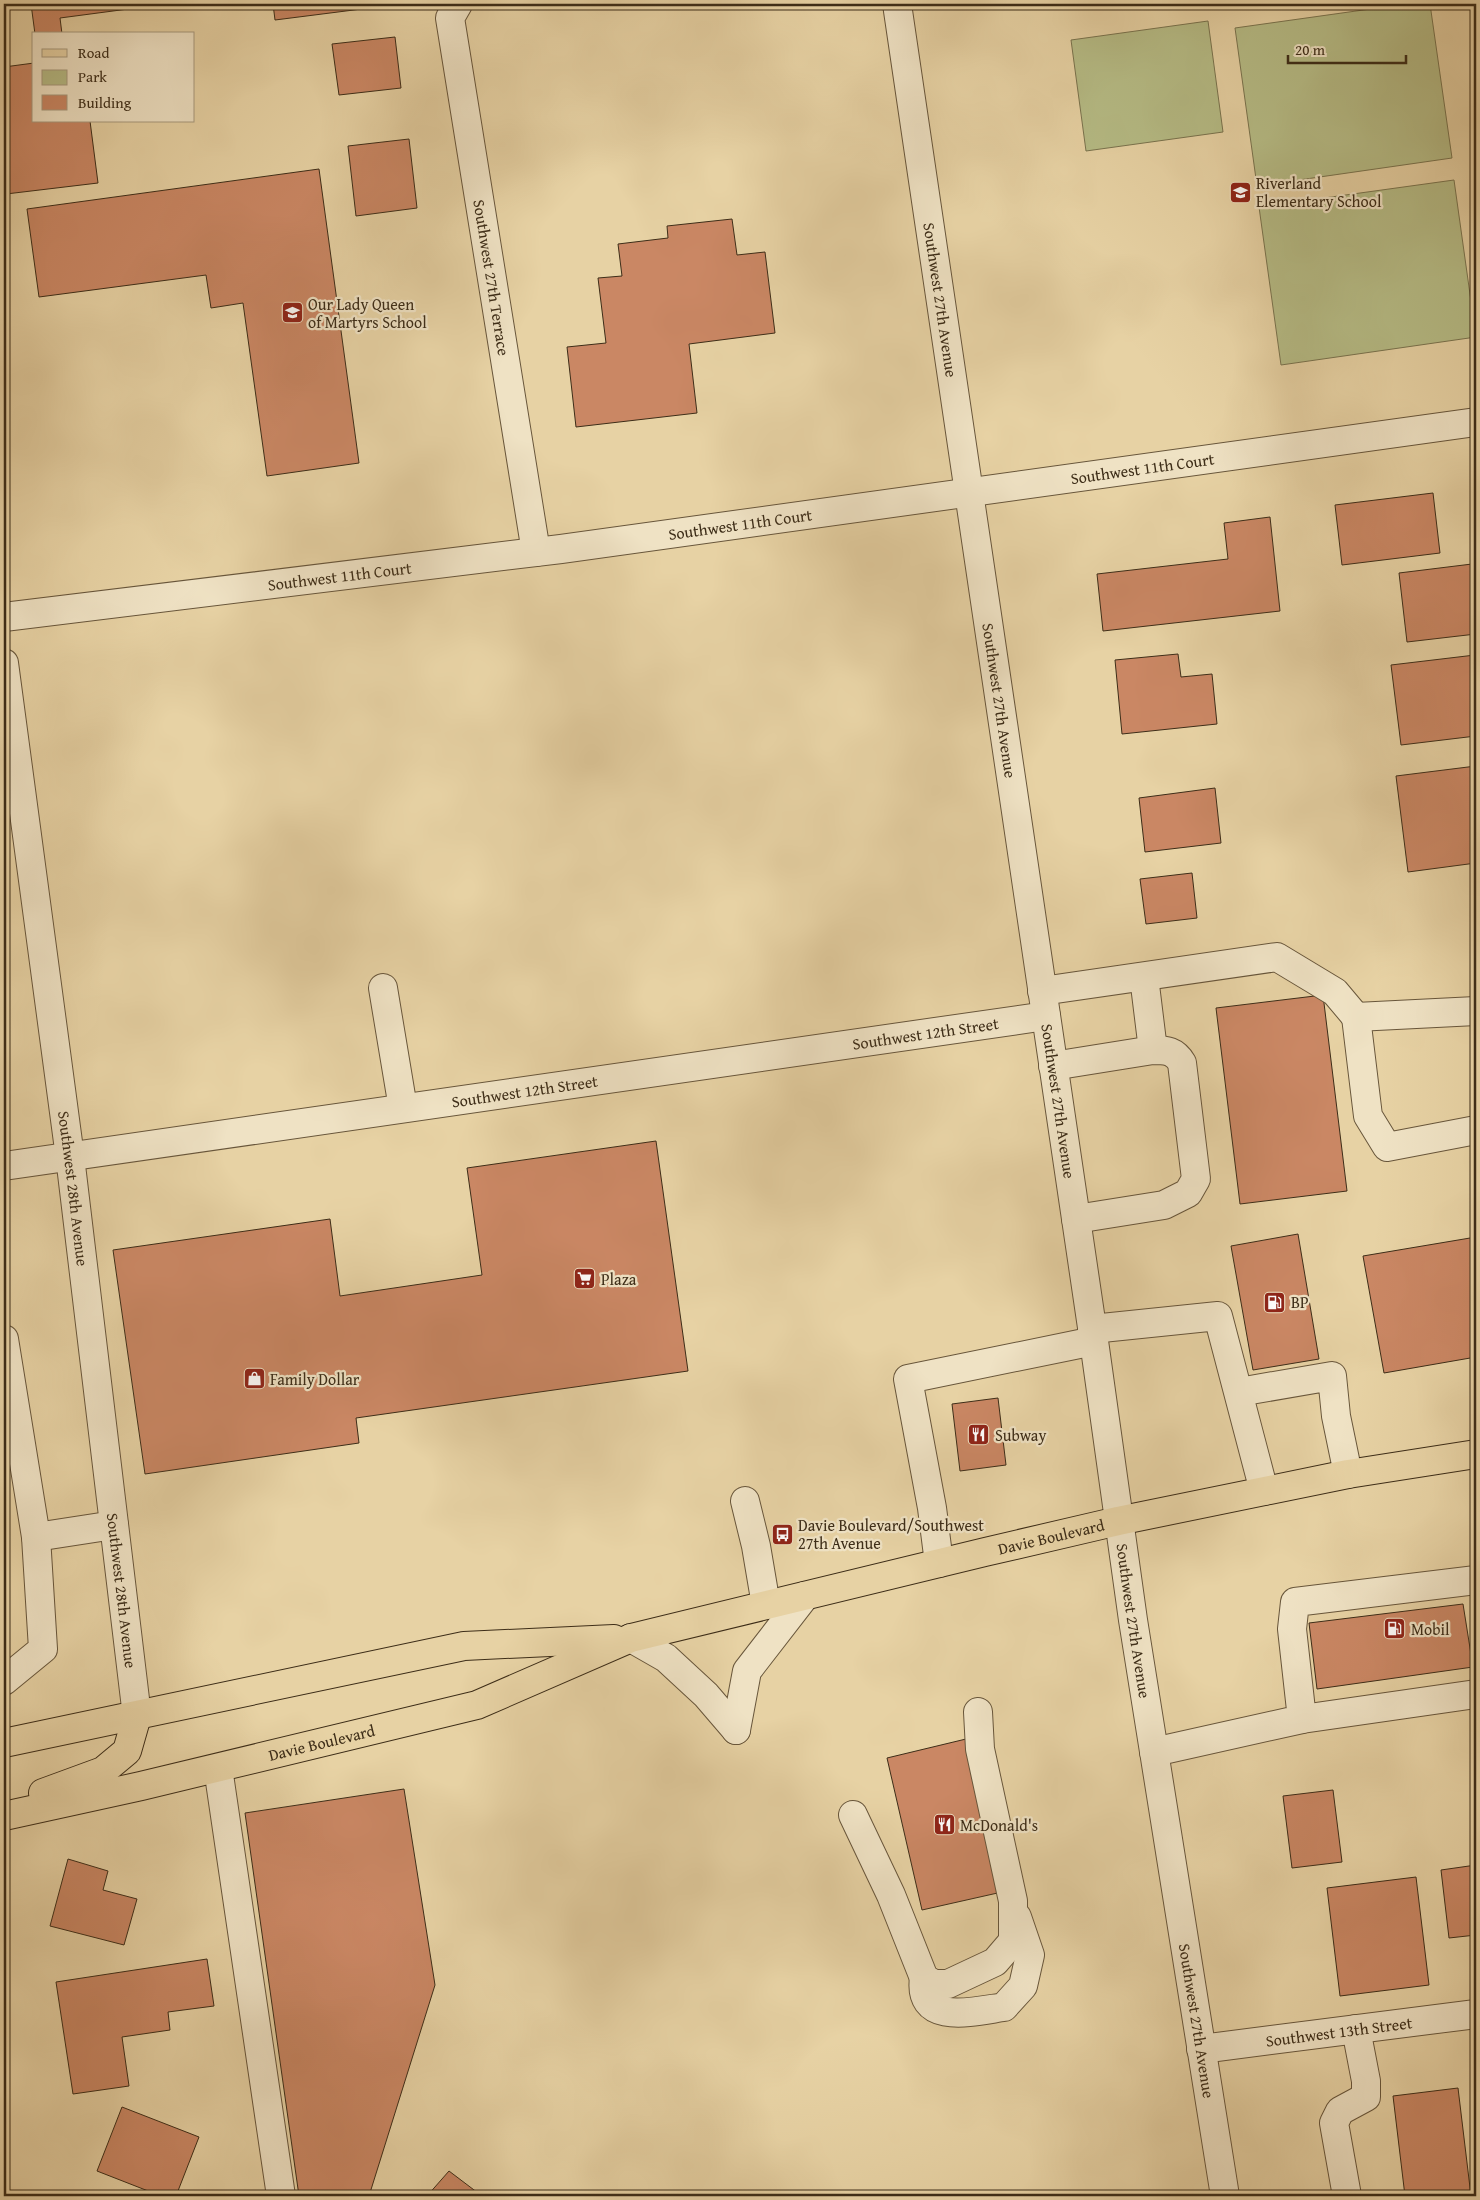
<svg xmlns="http://www.w3.org/2000/svg" width="1480" height="2200" font-family="'Gentium Book Plus',serif">
<rect width="100%" height="100%" fill="#e7d2a4"/>
<filter id="stains"><feTurbulence type="fractalNoise" baseFrequency=".004" numOctaves="4"/><feColorMatrix values="0 0 0 0 .2 0 0 0 0 .09 0 0 0 0 .02 0 0 0 .5 -.17"/></filter>
<radialGradient id="worn" r=".72"><stop offset=".6" stop-color="#630" stop-opacity="0"/><stop offset="1" stop-color="#630" stop-opacity=".3"/></radialGradient>
<!-- green -->
<path fill="#b6bc86" stroke="#7a744f" d="M 1406,4 L 1430,4 L 1452,158 L 1257,186 L 1235,28 Z
M 1208,21 L 1223,132 L 1086,151 L 1071,40 Z
M 1454,180 L 1476,337 L 1281,365 L 1259,207 Z"/>
<!-- building -->
<path fill="#ca8764" stroke="#3d2d18" d="M 31,4 L 166,4 L 60,18 L 62,34 L 35,34 Z
M 273,4 L 393,4 L 393,5 L 275,20 Z
M 395,37 L 401,88 L 339,95 L 332,44 Z
M 34,63 L 34,121 L 90,121 L 98,183 L 6,194 L 4,177 L 4,67 Z
M 409,139 L 417,208 L 356,216 L 348,146 Z
M 319,169 L 359,463 L 267,476 L 243,303 L 211,308 L 206,275 L 39,297 L 27,209 Z
M 732,219 L 737,255 L 765,252 L 775,333 L 689,344 L 697,413 L 576,427 L 567,347 L 606,343 L 598,278 L 622,276 L 618,244 L 668,238 L 667,226 Z
M 1433,493 L 1440,553 L 1342,565 L 1335,505 Z
M 1270,517 L 1280,611 L 1103,631 L 1097,574 L 1228,559 L 1224,523 Z
M 1472,564 L 1476,600 L 1476,634 L 1407,642 L 1399,573 Z
M 1178,654 L 1181,677 L 1212,674 L 1217,724 L 1122,734 L 1115,660 Z
M 1475,655 L 1476,736 L 1401,745 L 1391,665 Z
M 1476,766 L 1476,863 L 1408,872 L 1396,776 Z
M 1215,788 L 1221,843 L 1145,852 L 1139,798 Z
M 1192,873 L 1197,918 L 1146,924 L 1140,879 Z
M 1323,995 L 1347,1191 L 1240,1204 L 1216,1008 Z
M 656,1141 L 688,1371 L 356,1418 L 359,1443 L 145,1474 L 113,1250 L 330,1219 L 340,1296 L 482,1275 L 467,1168 Z
M 1298,1234 L 1319,1359 L 1253,1370 L 1231,1246 Z
M 1476,1237 L 1476,1357 L 1384,1373 L 1363,1256 Z
M 998,1398 L 1006,1465 L 960,1471 L 952,1404 Z
M 1463,1604 L 1473,1667 L 1317,1689 L 1309,1623 Z
M 966,1739 L 1002,1892 L 922,1910 L 887,1758 Z
M 404,1789 L 435,1985 L 369,2196 L 299,2196 L 245,1813 Z
M 1333,1790 L 1342,1862 L 1292,1868 L 1283,1796 Z
M 68,1859 L 108,1871 L 103,1890 L 137,1899 L 124,1945 L 50,1926 Z
M 1476,1865 L 1476,1935 L 1449,1938 L 1441,1870 Z
M 1416,1877 L 1429,1985 L 1340,1996 L 1327,1888 Z
M 207,1959 L 214,2006 L 168,2012 L 170,2030 L 122,2037 L 129,2086 L 73,2094 L 56,1982 Z
M 1458,2088 L 1471,2196 L 1405,2196 L 1393,2096 Z
M 122,2107 L 199,2137 L 176,2196 L 161,2196 L 97,2171 Z
M 449,2171 L 482,2196 L 427,2196 Z"/>
<g fill="none" stroke-linecap="round" stroke-linejoin="round">
<defs>
<g id="minor">
<path id="s1" d="M 458,4 L 450,18 L 536,552"/>
<path id="s2" d="M 897,4 L 1094,1341 L 1133,1620 L 1225,2196"/>
<path id="s3" d="M 4,617 L 561,549 L 1476,422"/>
<path id="s4" d="M 4,663 L 70,1157 L 137,1716"/>
<path d="M 1144,977 L 1153,1050"/>
<path d="M 383,988 L 403,1108"/>
<path d="M 1042,991 L 1277,957 L 1335,992 L 1356,1017"/>
<path d="M 1476,1011 L 1356,1017 L 1368,1116 L 1387,1147 L 1476,1130"/>
<path d="M 1053,1066 L 1153,1050 C 1167,1050 1175,1051 1182,1063 L 1196,1179 L 1188,1193 L 1164,1205 L 1076,1219"/>
<path id="s5" d="M 4,1166 L 1046,1016"/>
<path d="M 1092,1329 L 1218,1316 L 1264,1491"/>
<path d="M 4,1339 L 36,1537 L 43,1649 L 4,1681"/>
<path d="M 1239,1392 L 1332,1376 L 1336,1416 L 1348,1474"/>
<path d="M 745,1501 L 756,1546 L 766,1605"/>
<path d="M 36,1537 L 114,1525"/>
<path d="M 939,1563 L 932,1508 L 908,1379 L 1094,1341"/>
<path d="M 631,1638 L 666,1658 L 706,1695 L 736,1730"/>
<path d="M 1302,1719 L 1476,1694"/>
<path d="M 736,1730 L 747,1671 L 805,1596"/>
<path d="M 1154,1752 L 1302,1719 L 1292,1629 L 1295,1602 L 1476,1580"/>
<path d="M 218,1768 L 281,2196"/>
<path d="M 853,1815 L 891,1895 L 924,1978 L 934,1984 L 948,1984 L 995,1962 L 1013,1941 L 1013,1901 L 980,1749 L 978,1712"/>
<path d="M 924,1978 C 917,2027 976,2011 1004,2007 L 1023,1986 L 1030,1955 L 1017,1917"/>
<path id="s6" d="M 1201,2049 L 1476,2014"/>
<path d="M 1347,2196 L 1334,2123 L 1340,2111 L 1366,2097 L 1366,2081 L 1356,2029"/>
</g>
<g id="major">
<path d="M 4,1743 L 464,1646 L 614,1639"/>
<path d="M 43,1793 L 103,1771 L 127,1751 L 137,1716"/>
<path id="s7" d="M 4,1816 L 141,1786 L 477,1705 L 631,1638 L 985,1552 L 1118,1521 L 1348,1474 L 1476,1454"/>
</g>
</defs>
<!-- minor casing -->
<use href="#minor" stroke="#68563b" stroke-width="30"/>
<!-- major casing -->
<use href="#major" stroke="#3d2d18" stroke-width="30"/>
<!-- minor -->
<use href="#minor" stroke="#efe2c4" stroke-width="28"/>
<!-- major -->
<use href="#major" stroke="#e7d2a4" stroke-width="28"/>
</g>
<!-- icons -->
<defs>
<symbol id="school-square" viewBox="-11 -11 22 22"><rect x="-9" y="-9" width="18" height="18" rx="4" fill="#8f2418" stroke="#efe2c4"/><path d="M0-5L7-2L0 1L-7-2ZM-4 1L0 2.5L4 1V4Q0 6-4 4Z" fill="#fff"/></symbol>
<symbol id="supermarket-square" viewBox="-11 -11 22 22"><rect x="-9" y="-9" width="18" height="18" rx="4" fill="#8f2418" stroke="#efe2c4"/><path d="M-6-5.5h2.5l.6 2H6L4.5 2H-2.5L-4.4-4H-6ZM-1.5 3.2a1.3 1.3 0 1 0 .1 0ZM3 3.2a1.3 1.3 0 1 0 .1 0Z" fill="#fff"/></symbol>
<symbol id="fuel-square" viewBox="-11 -11 22 22"><rect x="-9" y="-9" width="18" height="18" rx="4" fill="#8f2418" stroke="#efe2c4"/><path d="M-5.5-6h7V0h2V4h1.3V-2.5L3-4.5l.8-.8L6-3V5H2.5V1h-1V6h-7ZM-4.2-4.7v3.2H.2V-4.7Z" fill="#fff"/></symbol>
<symbol id="shop-square" viewBox="-11 -11 22 22"><rect x="-9" y="-9" width="18" height="18" rx="4" fill="#8f2418" stroke="#efe2c4"/><path d="M-5-2.5h2.3a2.7 3.5 0 0 1 5.4 0H5L5.5 6h-11ZM-1.5-2.5h3a1.5 2.3 0 0 0-3 0Z" fill="#fff"/></symbol>
<symbol id="restaurant-square" viewBox="-11 -11 22 22"><rect x="-9" y="-9" width="18" height="18" rx="4" fill="#8f2418" stroke="#efe2c4"/><path d="M-5-6h1v4h1v-4h1v4h1v-4h1v5L-1.5 .5V6h-2V.5L-5-1ZM5-6V6H3V1.5H1.5Q1.5-4 5-6Z" fill="#fff"/></symbol>
<symbol id="bus-square" viewBox="-11 -11 22 22"><rect x="-9" y="-9" width="18" height="18" rx="4" fill="#8f2418" stroke="#efe2c4"/><path d="M-5-6H5V4H4V6H2V4H-2V6H-4V4H-5ZM-3.5-4V0h7V-4ZM-3.5 1.2v1.5H-2V1.2ZM2 1.2v1.5H3.5V1.2Z" fill="#fff"/></symbol>
</defs>
<g fill-rule="evenodd">
<use href="#school-square" x="1228" y="180" width="25" height="25"/>
<use href="#school-square" x="280" y="300" width="25" height="25"/>
<use href="#supermarket-square" x="572" y="1266" width="25" height="25"/>
<use href="#fuel-square" x="1262" y="1290" width="25" height="25"/>
<use href="#shop-square" x="242" y="1366" width="25" height="25"/>
<use href="#restaurant-square" x="966" y="1422" width="25" height="25"/>
<use href="#bus-square" x="770" y="1522" width="25" height="25"/>
<use href="#fuel-square" x="1382" y="1616" width="25" height="25"/>
<use href="#restaurant-square" x="932" y="1812" width="25" height="25"/>
</g>
<g text-anchor="middle" stroke-width="4.5" stroke-linejoin="round" paint-order="stroke">
<!-- poi labels -->
<g font-size="16" fill="#3d2d18" stroke="#efe2c4" text-anchor="start">
<text x="1256" y="189">Riverland<tspan x="1256" dy="18">Elementary School</tspan></text>
<text x="308" y="310">Our Lady Queen<tspan x="308" dy="18">of Martyrs School</tspan></text>
<text x="601" y="1285">Plaza</text>
<text x="1291" y="1308">BP</text>
<text x="270" y="1385">Family Dollar</text>
<text x="995" y="1441">Subway</text>
<text x="798" y="1531">Davie Boulevard/Southwest<tspan x="798" dy="18">27th Avenue</tspan></text>
<text x="1411" y="1635">Mobil</text>
<text x="960" y="1831">McDonald's</text>
</g>
<!-- street labels -->
<g font-size="16" fill="#3d2d18" stroke="#efe2c4">
<text dy="6" stroke="none"><textPath href="#s1" startOffset="279">Southwest 27th Terrace</textPath></text>
<text dy="6" stroke="none"><textPath href="#s2" startOffset="299">Southwest 27th Avenue</textPath></text>
<text dy="6" stroke="none"><textPath href="#s3" startOffset="1148">Southwest 11th Court</textPath></text>
<text dy="6" stroke="none"><textPath href="#s3" startOffset="742">Southwest 11th Court</textPath></text>
<text dy="6" stroke="none"><textPath href="#s3" startOffset="338">Southwest 11th Court</textPath></text>
<text dy="6" stroke="none"><textPath href="#s2" startOffset="704">Southwest 27th Avenue</textPath></text>
<text dy="6" stroke="none"><textPath href="#s5" startOffset="931">Southwest 12th Street</textPath></text>
<text dy="6" stroke="none"><textPath href="#s5" startOffset="526">Southwest 12th Street</textPath></text>
<text dy="6" stroke="none"><textPath href="#s2" startOffset="1109">Southwest 27th Avenue</textPath></text>
<text dy="6" stroke="none"><textPath href="#s4" startOffset="530">Southwest 28th Avenue</textPath></text>
<text dy="6" stroke="none"><textPath href="#s7" startOffset="1086">Davie Boulevard</textPath></text>
<text dy="6" stroke="none"><textPath href="#s4" startOffset="935">Southwest 28th Avenue</textPath></text>
<text dy="6" stroke="none"><textPath href="#s2" startOffset="1634">Southwest 27th Avenue</textPath></text>
<text dy="6" stroke="none"><textPath href="#s7" startOffset="326">Davie Boulevard</textPath></text>
<text dy="6" stroke="none"><textPath href="#s2" startOffset="2039">Southwest 27th Avenue</textPath></text>
<text dy="6" stroke="none"><textPath href="#s6" startOffset="139">Southwest 13th Street</textPath></text>
</g>
</g>
<!-- margin -->
<rect width="1480" height="2200" fill="none" stroke="#e7d2a4" stroke-width="20"/>
<rect x="5" y="5" width="1470" height="2190" fill="none" stroke="#3d2d18" stroke-width="2.5"/>
<rect x="10" y="10" width="1460" height="2180" fill="none" stroke="#3d2d18"/>
<!-- legend -->
<rect x="32" y="32" width="162" height="90" fill="#efe2c4" stroke="#a89a7f"/>
<rect x="42" y="49" width="25" height="8" fill="#e7d2a4" stroke="#a89a7f"/>
<text x="78" y="58" font-size="15" fill="#3d2d18">Road</text>
<rect x="42" y="70" width="25" height="15" fill="#b6bc86" stroke="#a89a7f"/>
<text x="78" y="82" font-size="15" fill="#3d2d18">Park</text>
<rect x="42" y="95" width="25" height="15" fill="#ca8764" stroke="#a89a7f"/>
<text x="78" y="108" font-size="15" fill="#3d2d18">Building</text>
<!-- scale -->
<path d="M1288 55v8h118v-8" fill="none" stroke="#3d2d18" stroke-width="2.5"/>
<text x="1295" y="55" font-size="15" fill="#3d2d18" stroke="#efe2c4" stroke-width="4" paint-order="stroke">20 m</text>
<rect width="100%" height="100%" filter="url(#stains)"/>
<rect width="100%" height="100%" fill="url(#worn)"/>
</svg>
